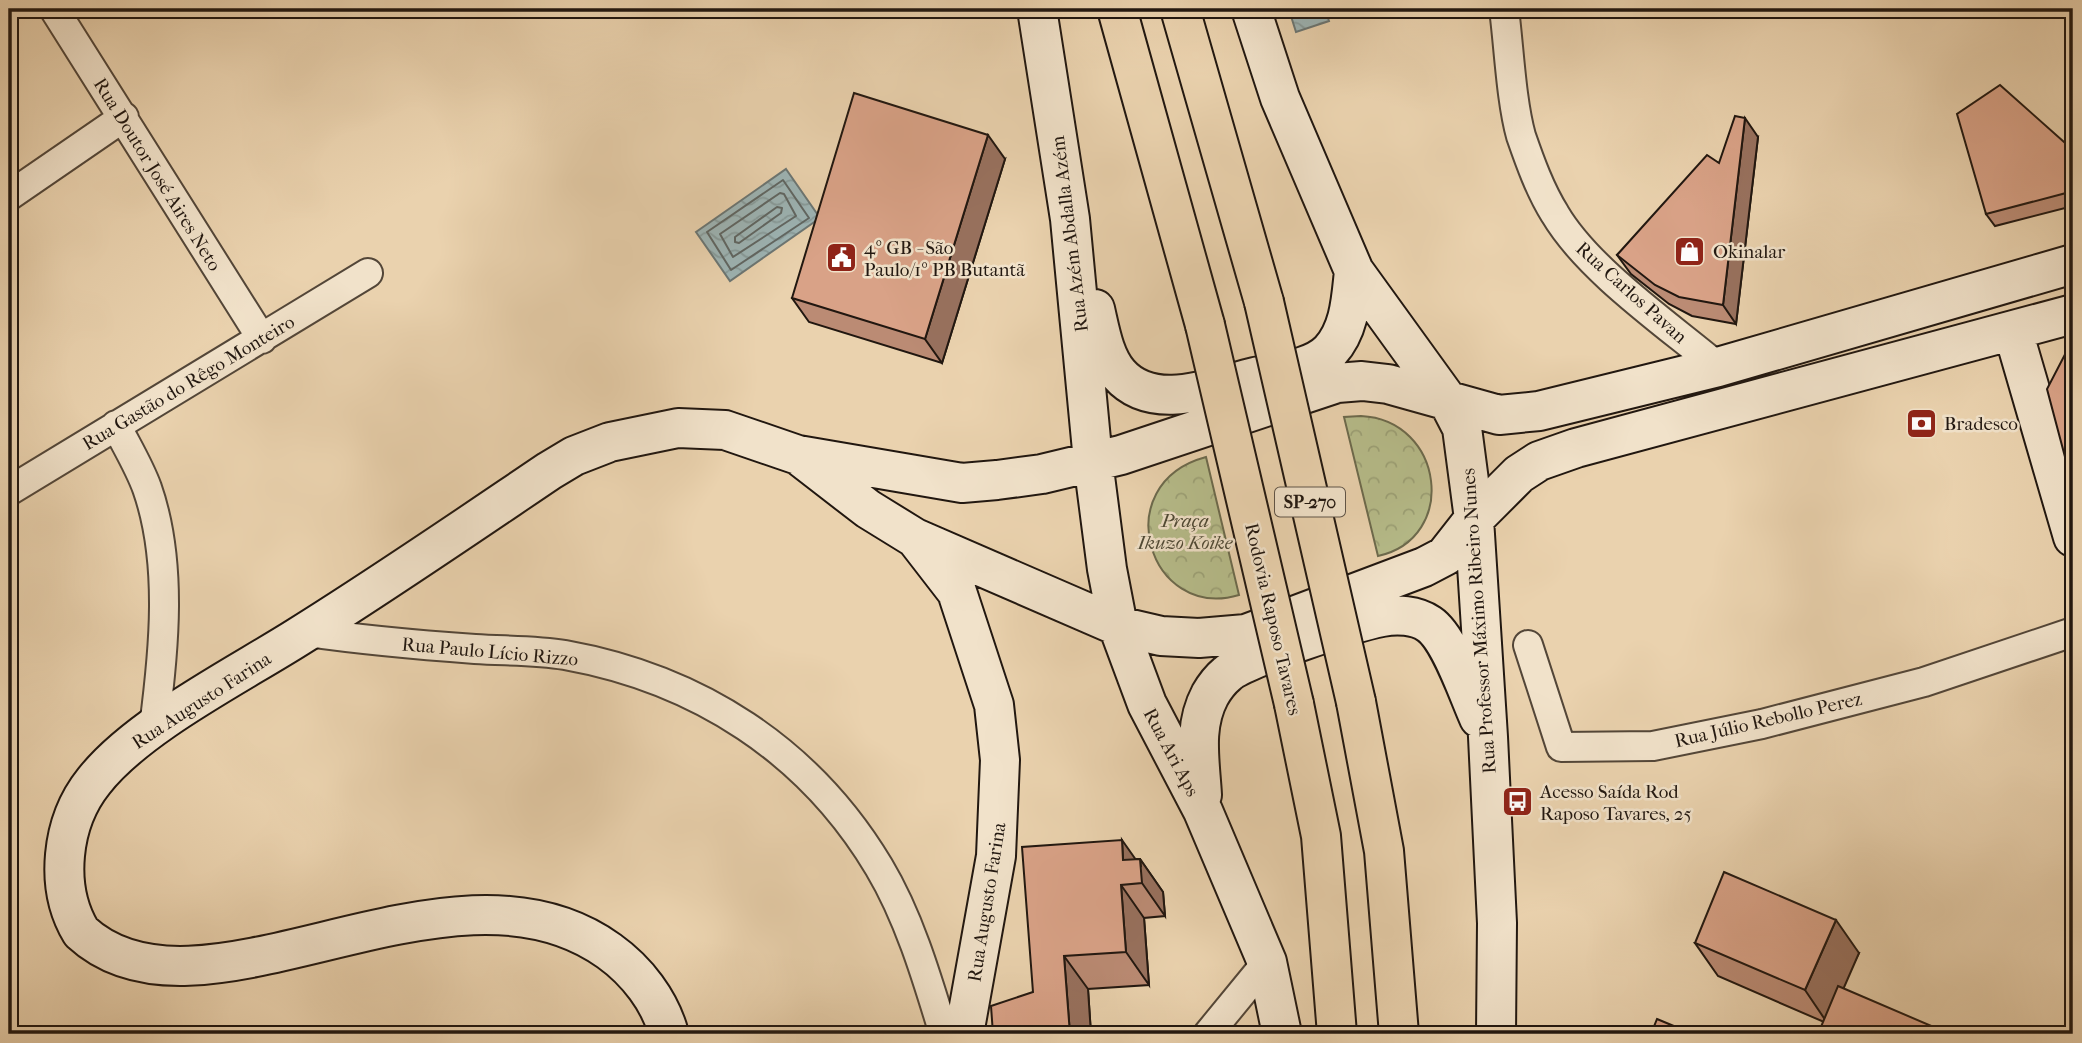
<svg xmlns="http://www.w3.org/2000/svg" width="2082" height="1043" font-family="'IM FELL French Canon',serif">
<defs>
<pattern id="park-crowns" width="20" height="18" patternUnits="userSpaceOnUse" patternTransform="scale(1.75)"><rect width="20" height="18" fill="#b6bc8a"/><path d="M2 6a3 3 0 1 1 6 0M12 15a3 3 0 1 1 6 0" fill="none" stroke="#9ca176"/></pattern>
<pattern id="water-waves" width="16" height="10" patternUnits="userSpaceOnUse" patternTransform="scale(1.75)"><rect width="16" height="10" fill="#9db5b6"/><path d="M0 5q4-4 8 0t8 0" fill="none" stroke="#879b9b"/></pattern>
</defs>
<rect width="100%" height="100%" fill="#ead2ae"/>
<filter id="stains"><feTurbulence type="fractalNoise" baseFrequency=".00286" numOctaves="4"/><feColorMatrix values="0 0 0 0 .2 0 0 0 0 .09 0 0 0 0 .02 0 0 0 .5 -.17"/></filter>
<radialGradient id="worn" r=".72"><stop offset=".6" stop-color="#630" stop-opacity="0"/><stop offset="1" stop-color="#630" stop-opacity=".3"/></radialGradient>
<!-- park -->
<path fill="url(#park-crowns)" stroke="#6c6a4d" stroke-width="2" d="M 1361,416 C 1444,420 1459,538 1378,556 L 1344,417 Z
M 1206,457 L 1239,595 C 1149,622 1106,484 1206,457 Z"/>
<!-- water -->
<path fill="url(#water-waves)" stroke="#6b7674" stroke-width="2" d="M 1304,9 L 1325,9 L 1329,21 L 1296,32 L 1290,13 Z
M 786,169 L 820,218 L 730,281 L 696,232 Z"/>
<g fill="none" stroke-linecap="round" stroke-linejoin="round">
<!-- shore -->
<path stroke="#5f6663" stroke-width="2" d="M 783,180 L 809,218 L 731,270 L 707,232 Z
M 780,193 L 784,194 L 796,216 L 733,257 L 720,234 Z
M 777,207 L 782,208 L 781,213 L 739,243 L 735,242 L 735,237 Z"/>
<defs>
<path id="street" d="M 54,9 L 262,339
M 1504,9 C 1509,47 1511,100 1521,136 C 1530,162 1540,190 1555,214 C 1588,270 1668,325 1718,367
M 9,196 L 124,117
M 116,425 C 126,445 139,466 147,488 C 173,562 164,651 154,727
M 9,491 L 368,273
M 307,632 C 363,640 419,645 475,649 C 505,651 536,650 565,655 C 698,679 809,750 879,867 C 909,917 927,978 944,1034
M 1528,645 L 1561,747 L 1653,746 L 1762,724 L 1924,682 L 2073,632
M 1208,1034 L 1267,962"/>
<path id="secondary" d="M 1037,9 L 1070,219 L 1093,461 L 1107,569 L 1118,626 L 1147,704 L 1203,811 L 1267,962 L 1282,1034
M 1251,9 L 1280,98 L 1354,271 L 1448,401 L 1462,428 L 1474,519 L 1488,737 L 1497,923 L 1496,1034
M 1095,309 C 1100,330 1104,357 1119,374 C 1153,413 1213,387 1255,377 C 1278,372 1313,369 1330,351 C 1350,329 1351,299 1354,271
M 2013,331 L 2073,537
M 802,458 L 868,509 L 915,538 L 1118,626 L 1161,636 L 1199,638 L 1246,634 L 1424,567 L 1445,556 L 1474,519 L 1519,474 L 1539,461 L 1576,448 L 2073,314
M 916,539 L 957,592 L 994,705 L 1000,760 L 996,856 L 964,1034
M 1202,795 C 1200,760 1193,727 1210,695 C 1214,688 1221,679 1227,674 C 1244,658 1356,622 1382,617 C 1397,614 1416,615 1429,624 C 1450,638 1468,694 1479,718
M 669,1034 C 660,1001 637,971 609,951 C 450,836 201,1043 81,932 C 54,887 61,822 94,781 C 137,726 238,675 298,637 C 383,584 466,527 549,471 L 574,456 L 610,442 L 678,428 L 725,430 L 798,455 L 962,483 L 997,480 L 1042,474 L 1121,455 L 1337,383 L 1362,381 L 1388,384 L 1499,415 L 1539,411 L 1718,367 L 2073,264"/>
<path id="highway" d="M 1117,9 L 1205,325
M 1180,9 L 1264,302
M 1356,702 L 1384,851 L 1399,1034
M 1294,704 L 1321,836 L 1337,1034"/>
</defs>
<!-- street casing -->
<use href="#street" stroke="#534638" stroke-width="32"/>
<!-- secondary casing -->
<use href="#secondary" stroke="#211710" stroke-width="42"/>
<!-- highway casing -->
<use href="#highway" stroke="#211710" stroke-width="42"/>
<!-- street -->
<use href="#street" stroke="#f1e2ca" stroke-width="28"/>
<!-- secondary -->
<use href="#secondary" stroke="#f1e2ca" stroke-width="38"/>
<!-- highway -->
<use href="#highway" stroke="#ead2ae" stroke-width="38"/>
<defs>
<path id="highway-bridge" d="M 1264,302 L 1356,702
M 1205,325 L 1294,704"/>
</defs>
<!-- highway-bridge casing -->
<use href="#highway-bridge" stroke="#211710" stroke-width="42" stroke-linecap="butt"/>
<!-- highway-bridge -->
<use href="#highway-bridge" stroke="#ead2ae" stroke-width="38"/>
</g>
<!-- wall -->
<path fill="#bb8b74" stroke="#211710" stroke-width="2" d="M 1758,137 L 1736,324 L 1692,316 L 1669,304 L 1631,274 L 1617,255 L 1719,163 Z
M 2073,150 L 2073,206 L 1995,226 L 1986,214 Z
M 1005,159 L 942,363 L 809,322 L 792,298 Z
M 1135,859 L 1140,859 L 1163,892 L 1165,916 L 1144,918 L 1149,985 L 1088,989 L 1091,1034 L 993,1034 L 1033,992 Z
M 1695,943 L 1859,953 L 1824,1022 L 1718,976 Z"/>
<!-- shaded-wall -->
<path fill="#98715e" stroke="#211710" stroke-width="2" d="M 1745,118 L 1758,137 L 1736,324 L 1723,305 Z
M 988,135 L 1005,159 L 942,363 L 925,339 Z
M 1122,840 L 1141,867 L 1140,859 L 1163,892 L 1165,916 L 1142,883 L 1123,860 Z
M 1121,885 L 1144,918 L 1149,985 L 1126,952 Z
M 1836,920 L 1859,953 L 1828,1024 L 1805,990 Z
M 1064,956 L 1088,989 L 1091,1034 L 1070,1034 Z"/>
<!-- building -->
<path fill="#d9a287" stroke="#211710" stroke-width="2" d="M 2000,85 L 2073,150 L 2073,187 L 2066,193 L 1986,214 L 1957,114 Z
M 854,93 L 988,135 L 925,339 L 792,298 Z
M 1735,116 L 1745,118 L 1723,305 L 1679,297 L 1655,285 L 1617,255 L 1707,155 L 1719,163 Z
M 2073,339 L 2073,487 L 2047,389 Z
M 1122,840 L 1123,860 L 1140,859 L 1142,883 L 1121,885 L 1126,952 L 1064,956 L 1070,1034 L 993,1034 L 991,1006 L 1033,992 L 1022,847 Z
M 1724,872 L 1836,920 L 1805,990 L 1695,943 Z
M 1838,986 L 1950,1034 L 1818,1034 Z
M 1657,1019 L 1693,1034 L 1651,1034 Z"/>
<!-- icons -->
<defs>
<symbol id="shop-square" viewBox="-11 -11 22 22"><rect x="-9" y="-9" width="18" height="18" rx="4" fill="#8f2418" stroke="#f1e2ca"/><path d="M-5-2.5h2.3a2.7 3.5 0 0 1 5.4 0H5L5.5 6h-11ZM-1.5-2.5h3a1.5 2.3 0 0 0-3 0Z" fill="#fff"/></symbol>
<symbol id="civic-square" viewBox="-11 -11 22 22"><rect x="-9" y="-9" width="18" height="18" rx="4" fill="#8f2418" stroke="#f1e2ca"/><path d="M-.6-6.5H3V-4.5H.6V-3L4-1V1h2V6H-6V1h2V-1L-.6-3ZM-1.2 2.5V6h2.4V2.5Z" fill="#fff"/></symbol>
<symbol id="bank-square" viewBox="-11 -11 22 22"><rect x="-9" y="-9" width="18" height="18" rx="4" fill="#8f2418" stroke="#f1e2ca"/><path d="M-6-4H6V4H-6ZM0-2.3a2.3 2.3 0 1 0 0 4.6a2.3 2.3 0 1 0 0-4.6Z" fill="#fff"/></symbol>
<symbol id="bus-square" viewBox="-11 -11 22 22"><rect x="-9" y="-9" width="18" height="18" rx="4" fill="#8f2418" stroke="#f1e2ca"/><path d="M-5-6H5V4H4V6H2V4H-2V6H-4V4H-5ZM-3.5-4V0h7V-4ZM-3.5 1.2v1.5H-2V1.2ZM2 1.2v1.5H3.5V1.2Z" fill="#fff"/></symbol>
</defs>
<g fill-rule="evenodd">
<use href="#shop-square" x="1672" y="234" width="35" height="35"/>
<use href="#civic-square" x="824" y="240" width="35" height="35"/>
<use href="#bank-square" x="1904" y="406" width="35" height="35"/>
<use href="#bus-square" x="1500" y="784" width="35" height="35"/>
</g>
<g text-anchor="middle" stroke-width="5" stroke-linejoin="round" paint-order="stroke">
<!-- shield labels -->
<rect fill="#f1e2ca" stroke="#5f5448" stroke-width="2" x="1275" y="487.5" width="70" height="29" rx="5"/>
<g font-size="18" font-weight="bold" fill="#211710">
<text x="1310" y="508">SP-270</text>
</g>
<!-- street labels -->
<g font-size="19" fill="#211710" stroke="#f1e2ca">
<text transform="translate(158 174) rotate(58)" y="7">Rua Doutor José Aires Neto</text>
<text transform="translate(1069 234) rotate(-97)" y="7">Rua Azém Abdalla Azém</text>
<text transform="translate(1632 292) rotate(42)" y="7">Rua Carlos Pavan</text>
<text transform="translate(188 382) rotate(-31)" y="7">Rua Gastão do Rêgo Monteiro</text>
<text transform="translate(1274 619) rotate(77)" y="7">Rodovia Raposo Tavares</text>
<text transform="translate(1478 621) rotate(-94)" y="7">Rua Professor Máximo Ribeiro Nunes</text>
<text transform="translate(490 651) rotate(5)" y="7">Rua Paulo Lício Rizzo</text>
<text transform="translate(201 700) rotate(-33)" y="7">Rua Augusto Farina</text>
<text transform="translate(1768 719) rotate(-13)" y="7">Rua Júlio Rebollo Perez</text>
<text transform="translate(1172 752) rotate(62)" y="7">Rua Ari Aps</text>
<text transform="translate(986 902) rotate(-81)" y="7">Rua Augusto Farina</text>
</g>
<!-- poi labels -->
<g font-size="19" fill="#211710" stroke="#f1e2ca" text-anchor="start">
<text x="864" y="254">4º GB - São<tspan x="864" dy="22">Paulo/1º PB Butantã</tspan></text>
<text x="1713" y="258">Okinalar</text>
<text x="1944" y="430">Bradesco</text>
<text x="1540" y="798">Acesso Saída Rod<tspan x="1540" dy="22">Raposo Tavares, 25</tspan></text>
</g>
<!-- park labels -->
<g font-size="19" font-style="italic" fill="#4e4935" stroke="#f1e2ca">
<text x="1185" y="527">Praça<tspan x="1185" dy="22">Ikuzo Koike</tspan></text>
</g>
</g>
<!-- margin -->
<rect width="2082" height="1043" fill="none" stroke="#ead2ae" stroke-width="35"/>
<rect x="10" y="10" width="2061" height="1022" fill="none" stroke="#211710" stroke-width="3.5"/>
<rect x="18" y="18" width="2047" height="1008" fill="none" stroke="#211710" stroke-width="2"/>
<rect width="100%" height="100%" filter="url(#stains)"/>
<rect width="100%" height="100%" fill="url(#worn)"/>
</svg>
